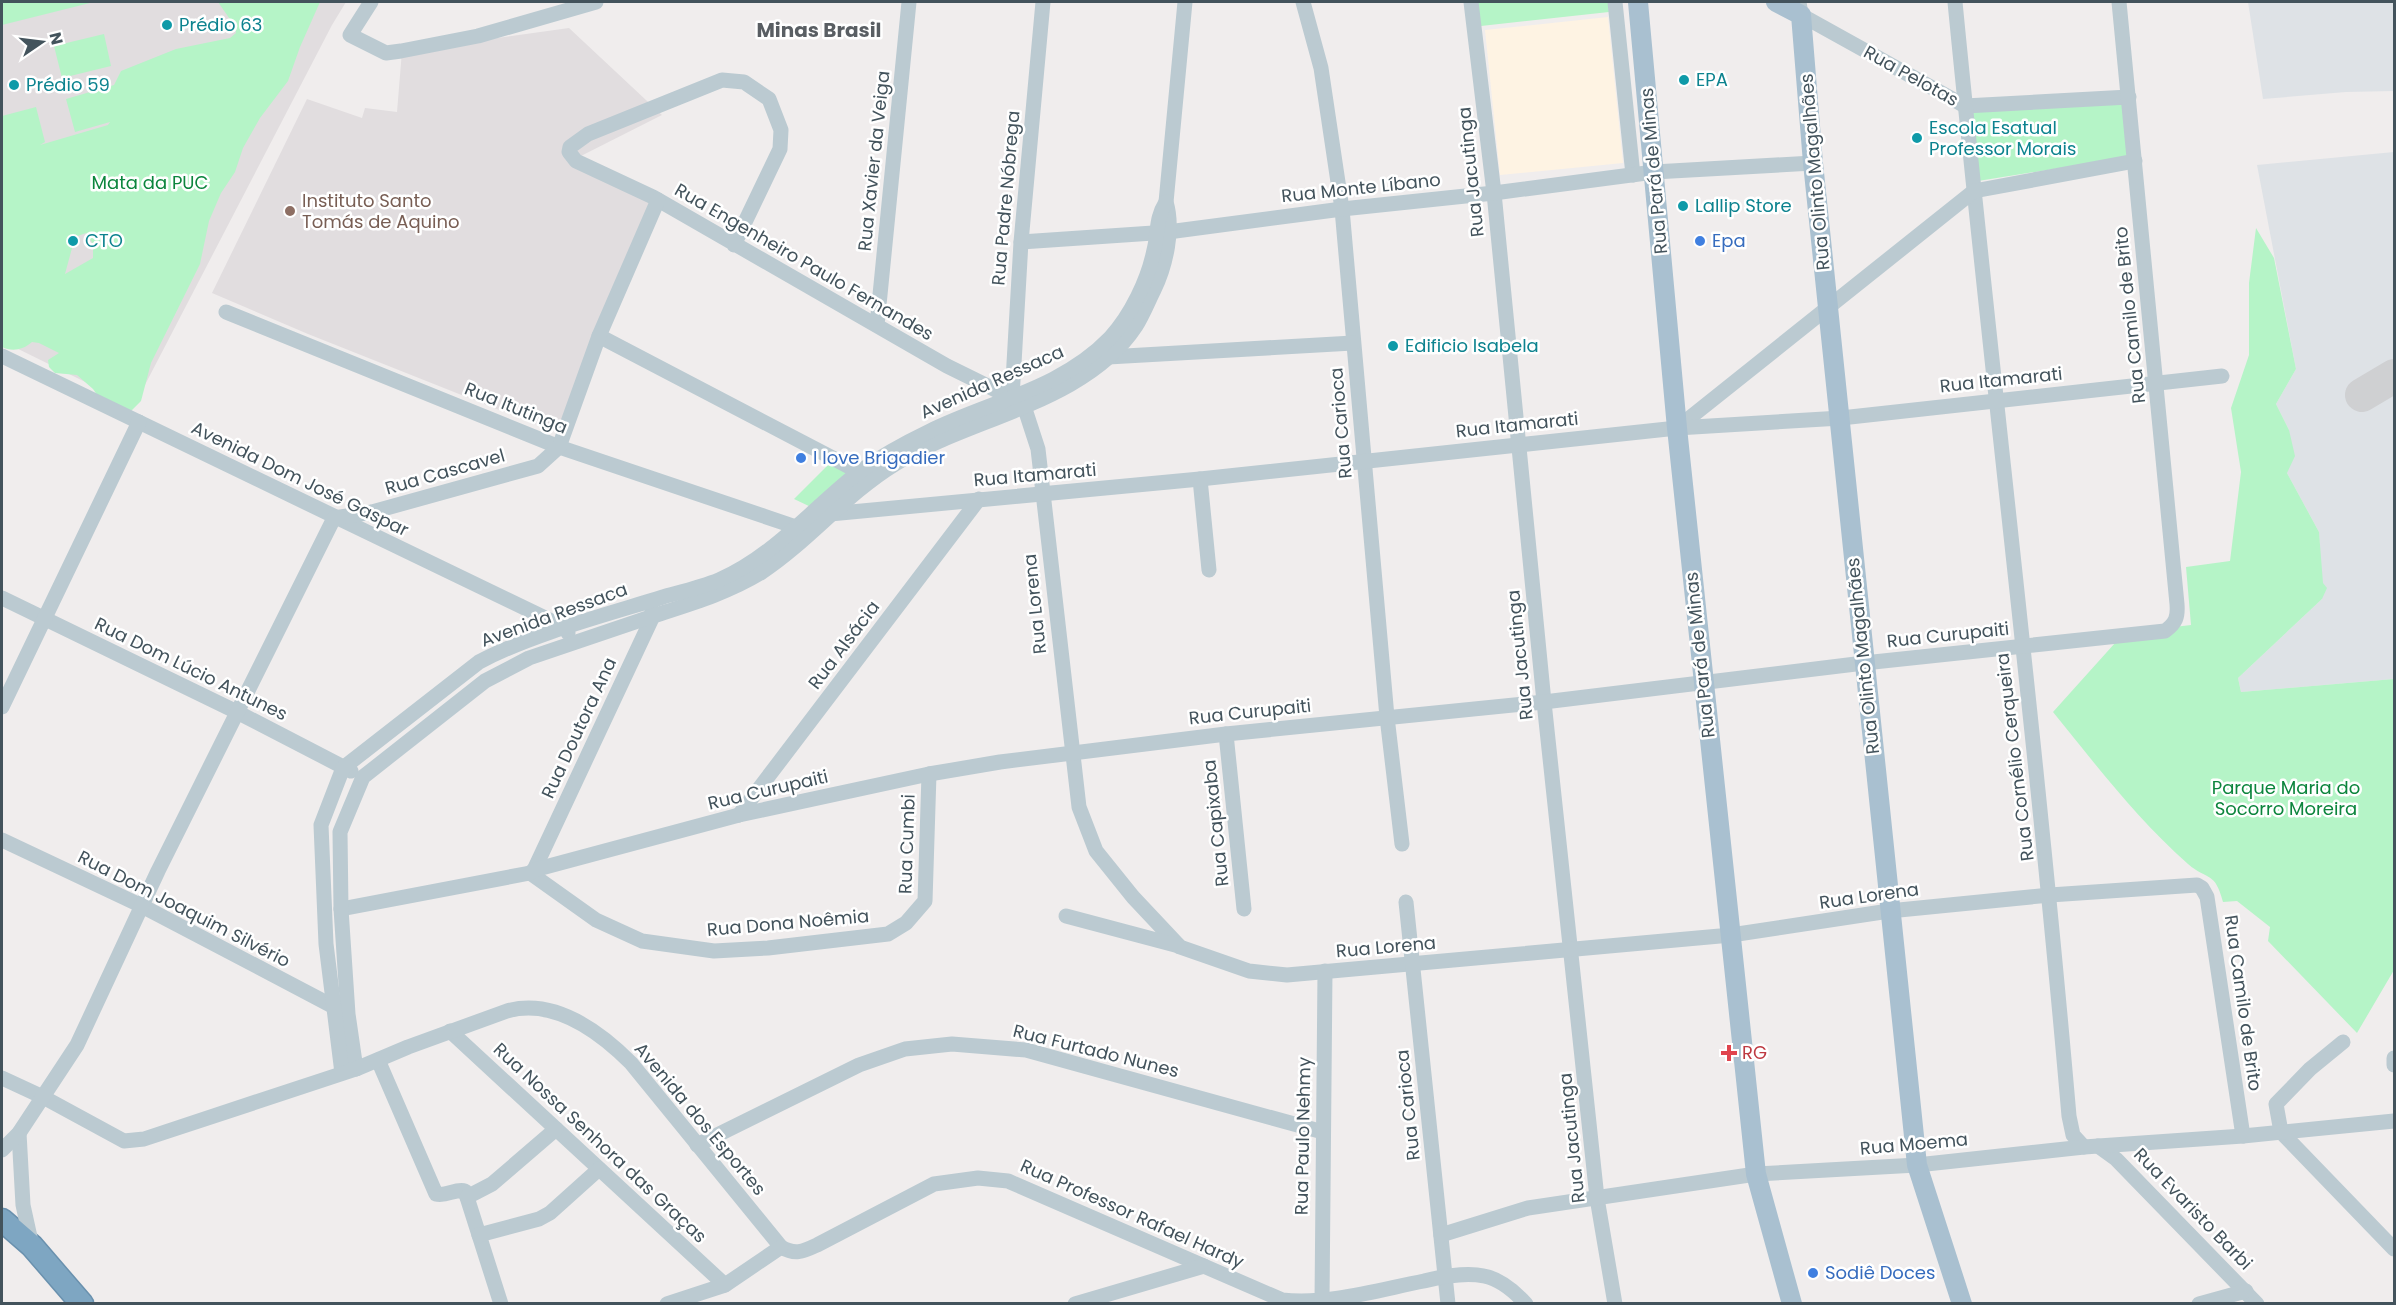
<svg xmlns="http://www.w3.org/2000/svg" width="2396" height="1305" font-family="Poppins,sans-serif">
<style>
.commercial{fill:#fef3e3}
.education{fill:#e1dddf}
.airport{fill:#dee2e6}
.green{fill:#b5f4c7;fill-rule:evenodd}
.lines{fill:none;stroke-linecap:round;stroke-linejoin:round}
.taxiway{stroke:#cfd0d2;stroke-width:34}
.highway-casing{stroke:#6a91ae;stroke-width:25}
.minor{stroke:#bbcad1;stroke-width:15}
.major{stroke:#a9c0d0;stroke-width:20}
.highway{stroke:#7ea6c2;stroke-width:22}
.culture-dot{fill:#0f9aa8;stroke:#fff;stroke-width:2}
.education-dot{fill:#8d6e63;stroke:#fff;stroke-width:2}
.shop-dot{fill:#3f7fe0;stroke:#fff;stroke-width:2}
.health-dot{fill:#e0444e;stroke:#fff;stroke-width:2}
.labels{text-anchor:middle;stroke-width:5;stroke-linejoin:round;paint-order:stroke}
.culture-label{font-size:18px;fill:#0d838f;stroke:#fff;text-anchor:start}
.street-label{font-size:18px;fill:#43535c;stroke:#fff}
.park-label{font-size:18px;fill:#0c853d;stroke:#fff}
.education-label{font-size:18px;fill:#785e54;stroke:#fff;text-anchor:start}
.shop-label{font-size:18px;fill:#366cbe;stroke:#fff;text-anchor:start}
.health-label{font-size:18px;fill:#be3a42;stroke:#fff;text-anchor:start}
.neighbourhood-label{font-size:20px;font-weight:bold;fill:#595e63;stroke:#fff}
</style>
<rect width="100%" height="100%" fill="#f0eded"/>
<path class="commercial" d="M1608,17L1623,163L1500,175L1485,30Z"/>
<g class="education">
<path d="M2,2H346L332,25L134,406L2,341Z"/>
<path d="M569,28L662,115L571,161L653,198L560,434L308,334L212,293L307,99L362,118L365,108L397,112L402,51Z"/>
</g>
<g class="airport">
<path d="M2248,2H2394V91L2346,92L2263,99Z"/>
<path d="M2394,152V679L2241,692L2238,678L2322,599L2319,532L2287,473L2289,430L2276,404L2296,369L2257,165Z"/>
</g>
<g class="green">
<path d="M2,2H94L2,25Z"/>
<path d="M218,2H320L300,47L288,81L260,118L243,148L235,172L221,193L209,221L200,264L151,363L141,401L130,412L102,402L93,389L77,375L55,373L49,367L48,360L59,353L39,343L32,342C23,350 12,352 2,347V116L36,107L45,142L40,145L108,125L110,122L75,132L66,99L114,85L121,71L176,49L230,38L236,33L234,25ZM86,233L93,244V258L65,274L75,237Z"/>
<path d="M1476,2H1608L1609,12L1481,26Z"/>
<path d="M104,34L111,66L62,78L54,46Z"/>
<path d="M2123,103L2129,157L1978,181L1970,110Z"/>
<path d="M2256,228L2274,258L2296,369L2276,404L2289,430L2295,456L2287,473L2319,532L2323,583L2327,588L2322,599L2238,678L2241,692L2394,679V970L2357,1033L2268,941L2270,927L2237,901L2223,902C2215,871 2208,881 2188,864C2137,819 2096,765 2053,712L2124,633L2191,625L2186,567L2230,561L2241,472L2231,408L2249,355V283Z"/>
<path d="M833,460L857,469L813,508L794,499Z"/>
</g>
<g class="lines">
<path class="taxiway" d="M2362,395L2394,376"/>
<g class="highway-casing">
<path id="highway" d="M2,1220L32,1246L82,1304"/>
</g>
<g class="minor">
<path d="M371,2L350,35L386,53L401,51L478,36L596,2"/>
<path d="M1303,2L1321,68L1342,209L1387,717L1402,844"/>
<path d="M1471,2L1494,193L1544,702L1597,1198L1615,1304"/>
<path d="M1615,2L1633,175"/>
<path d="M1799,2L1801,15L1965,106L2129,97"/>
<path d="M1955,2C1991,373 2037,744 2069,1116L2073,1135L2084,1147"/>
<path d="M1021,242L1168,232L1342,209L1494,193L1654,172L1813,163"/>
<path d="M734,245L780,149L781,130L769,99L744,82L722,80L588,134L570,147L569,152L576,161L653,197L947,366L1012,398L1024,406L1038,449L1079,807L1096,851L1133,897L1180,947L1249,971L1287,975L1731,935L1889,911L2050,895L2197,885L2202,888L2207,897L2243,1136"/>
<path d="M226,312L559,447L796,527"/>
<path d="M877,325L909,2"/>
<path d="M599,336L867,476"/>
<path d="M2,356L566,628L568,633"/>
<path d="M1108,357L1353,343"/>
<path d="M1012,398L1021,242L1043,2"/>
<path d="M1677,428L1974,191L2135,161"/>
<path d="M1200,479L1209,570"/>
<path d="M820,506L830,514L1200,479L1677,428L1841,418L2222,376"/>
<path d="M2,598L237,712L351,771"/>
<path d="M2,707L139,422"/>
<path d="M1226,734L1244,909"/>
<path d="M739,815L979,499"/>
<path d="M2,840L142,906L340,1010"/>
<path d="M534,870L653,616L652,610"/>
<path d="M530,873L596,920L642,941L714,951L768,948L888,934L906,923L925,901L929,774"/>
<path d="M1406,902L1448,1304"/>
<path d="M341,909L530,873L534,870L739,815L929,774L1000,762L1226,734L1544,702L1864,663L2165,631C2176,623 2178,617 2177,604L2119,2"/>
<path d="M1066,916L1179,946"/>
<path d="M450,1031L725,1285"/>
<path d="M2343,1042L2310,1069L2276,1104L2281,1132L2394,1249"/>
<path d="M2394,1058V1065"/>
<path d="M378,1060L436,1194C446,1197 456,1188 465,1191L501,1304"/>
<path d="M356,1069L348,1014L341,909L340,832L363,777L485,681L529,658C570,644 612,630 653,616C690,604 728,593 762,572C810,540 846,494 895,464C970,417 1085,404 1136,326C1143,315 1148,302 1154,290C1166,265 1174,229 1166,202L1185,2"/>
<path d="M342,1073L326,944L321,825L343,768L479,662C532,634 605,615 663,597C681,592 702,587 719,580C774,556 813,508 859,472C881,456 905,443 930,431C991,401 1061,389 1110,338C1131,315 1148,280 1154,250C1159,230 1155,220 1166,202"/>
<path d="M2,1078L43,1097L124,1141L144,1139L356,1069L408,1047L507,1011C554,998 599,1031 631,1063L781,1247C795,1255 802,1252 817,1245L934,1184L978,1178L1008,1181L1282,1300C1329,1305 1378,1290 1424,1281C1440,1277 1467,1272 1484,1276C1500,1279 1515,1292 1526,1304"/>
<path d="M19,1133L23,1205L32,1246"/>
<path d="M697,1145L859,1065L905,1049L952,1044L1026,1050L1323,1132"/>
<path d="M2098,1146L2116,1159L2257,1304"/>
<path d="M2,1150L19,1133L77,1045L158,871L334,518L372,512L538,466L559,447L599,336L658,200"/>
<path d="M467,1197L492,1184L556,1129"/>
<path d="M479,1235L539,1219L550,1213L599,1169"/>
<path d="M1441,1235L1528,1208L1756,1174L1917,1165L2084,1147L2243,1136L2394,1121"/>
<path d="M1322,1301L1325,971"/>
<path d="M667,1304L725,1285L781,1247"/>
<path d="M1075,1304L1204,1266"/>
<path d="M2199,1304L2246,1291"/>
</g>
<g class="major">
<path d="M1638,2L1677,428L1756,1174L1792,1304"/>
<path d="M1776,2L1801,15L1813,163L1917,1165L1962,1304"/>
</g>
<use href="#highway" class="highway"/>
</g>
<g class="culture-dot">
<circle cx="167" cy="25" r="6"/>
<circle cx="1684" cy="80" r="6"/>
<circle cx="14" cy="85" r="6"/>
<circle cx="1917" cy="138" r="6"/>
<circle cx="1683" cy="206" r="6"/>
<circle cx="73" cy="241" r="6"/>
<circle cx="1393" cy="346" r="6"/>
</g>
<circle class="education-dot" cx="290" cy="211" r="6"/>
<g class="shop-dot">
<circle cx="1700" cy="241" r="6"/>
<circle cx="801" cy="458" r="6"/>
<circle cx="1813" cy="1273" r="6"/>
</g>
<path class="health-dot" d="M1726 1044h6v6h6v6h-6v6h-6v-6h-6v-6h6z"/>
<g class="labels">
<g class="culture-label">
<text x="179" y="31">Prédio 63</text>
<text x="1696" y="86">EPA</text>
<text x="26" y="91">Prédio 59</text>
<text x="1929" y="134">Escola Esatual<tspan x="1929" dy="21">Professor Morais</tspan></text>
<text x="1695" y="212">Lallip Store</text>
<text x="85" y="247">CTO</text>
<text x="1405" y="352">Edificio Isabela</text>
</g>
<g class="street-label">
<text transform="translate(1911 76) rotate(29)" y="6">Rua Pelotas</text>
<text transform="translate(874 161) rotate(-84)" y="6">Rua Xavier da Veiga</text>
<text transform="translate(1654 171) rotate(-95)" y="6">Rua Pará de Minas</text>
<text transform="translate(1471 172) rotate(-96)" y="6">Rua Jacutinga</text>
<text transform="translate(1815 172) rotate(-95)" y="6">Rua Olinto Magalhães</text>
<text transform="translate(1361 188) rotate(-6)" y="6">Rua Monte Líbano</text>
<text transform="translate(1006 198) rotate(-85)" y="6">Rua Padre Nóbrega</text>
<text transform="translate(804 262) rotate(30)" y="6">Rua Engenheiro Paulo Fernandes</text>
<text transform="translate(2130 315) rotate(-96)" y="6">Rua Camilo de Brito</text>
<text transform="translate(2001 380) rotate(-6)" y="6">Rua Itamarati</text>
<text transform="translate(992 382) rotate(-24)" y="6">Avenida Ressaca</text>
<text transform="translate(516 408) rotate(22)" y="6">Rua Itutinga</text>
<text transform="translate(1341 423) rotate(-95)" y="6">Rua Carioca</text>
<text transform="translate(1517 425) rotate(-6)" y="6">Rua Itamarati</text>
<text transform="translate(445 472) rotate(-16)" y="6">Rua Cascavel</text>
<text transform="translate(1035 475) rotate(-5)" y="6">Rua Itamarati</text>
<text transform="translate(300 479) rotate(26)" y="6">Avenida Dom José Gaspar</text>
<text transform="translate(1035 604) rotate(-96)" y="6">Rua Lorena</text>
<text transform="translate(554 615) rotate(-20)" y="6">Avenida Ressaca</text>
<text transform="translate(1948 635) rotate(-6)" y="6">Rua Curupaiti</text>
<text transform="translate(844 645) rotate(-53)" y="6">Rua Alsácia</text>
<text transform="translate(1520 655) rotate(-96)" y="6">Rua Jacutinga</text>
<text transform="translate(1700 655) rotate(-96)" y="6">Rua Pará de Minas</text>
<text transform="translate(1863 656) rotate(-96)" y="6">Rua Olinto Magalhães</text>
<text transform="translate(191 669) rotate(26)" y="6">Rua Dom Lúcio Antunes</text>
<text transform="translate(1250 712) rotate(-6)" y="6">Rua Curupaiti</text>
<text transform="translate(579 728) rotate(-65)" y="6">Rua Doutora Ana</text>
<text transform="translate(2015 757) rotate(-97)" y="6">Rua Cornélio Cerqueira</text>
<text transform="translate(768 790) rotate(-13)" y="6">Rua Curupaiti</text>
<text transform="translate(1216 823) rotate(-96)" y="6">Rua Capixaba</text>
<text transform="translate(907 844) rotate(-88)" y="6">Rua Cumbi</text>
<text transform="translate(1869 896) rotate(-8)" y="6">Rua Lorena</text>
<text transform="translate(184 909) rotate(27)" y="6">Rua Dom Joaquim Silvério</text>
<text transform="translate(788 923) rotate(-5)" y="6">Rua Dona Noêmia</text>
<text transform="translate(1386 947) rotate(-5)" y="6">Rua Lorena</text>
<text transform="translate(2243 1003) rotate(82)" y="6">Rua Camilo de Brito</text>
<text transform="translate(1096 1051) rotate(14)" y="6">Rua Furtado Nunes</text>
<text transform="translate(1408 1105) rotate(-96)" y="6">Rua Carioca</text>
<text transform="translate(700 1119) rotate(50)" y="6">Avenida dos Esportes</text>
<text transform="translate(1303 1136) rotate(-89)" y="6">Rua Paulo Nehmy</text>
<text transform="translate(1572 1138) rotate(-96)" y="6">Rua Jacutinga</text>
<text transform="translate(600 1143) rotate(43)" y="6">Rua Nossa Senhora das Graças</text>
<text transform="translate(1914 1144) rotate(-5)" y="6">Rua Moema</text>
<text transform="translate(2193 1209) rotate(46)" y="6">Rua Evaristo Barbi</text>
<text transform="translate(1132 1214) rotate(24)" y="6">Rua Professor Rafael Hardy</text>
</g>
<g class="park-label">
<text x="150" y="189">Mata da PUC</text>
<text x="2286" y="794">Parque Maria do<tspan x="2286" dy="21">Socorro Moreira</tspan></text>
</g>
<g class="education-label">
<text x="302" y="207">Instituto Santo<tspan x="302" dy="21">Tomás de Aquino</tspan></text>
</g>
<g class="shop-label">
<text x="1712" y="247">Epa</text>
<text x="813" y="464">I love Brigadier</text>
<text x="1825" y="1279">Sodiê Doces</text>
</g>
<g class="health-label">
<text x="1742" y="1059">RG</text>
</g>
<g class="neighbourhood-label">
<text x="819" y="37">Minas Brasil</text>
</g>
</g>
<rect width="2396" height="1305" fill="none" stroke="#43535c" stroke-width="6"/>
<g transform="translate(42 42) rotate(76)" stroke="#ffffff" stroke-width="4.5" paint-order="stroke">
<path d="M0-4.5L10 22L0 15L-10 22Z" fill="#43535c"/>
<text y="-9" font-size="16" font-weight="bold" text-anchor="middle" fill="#43535c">N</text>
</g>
</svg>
